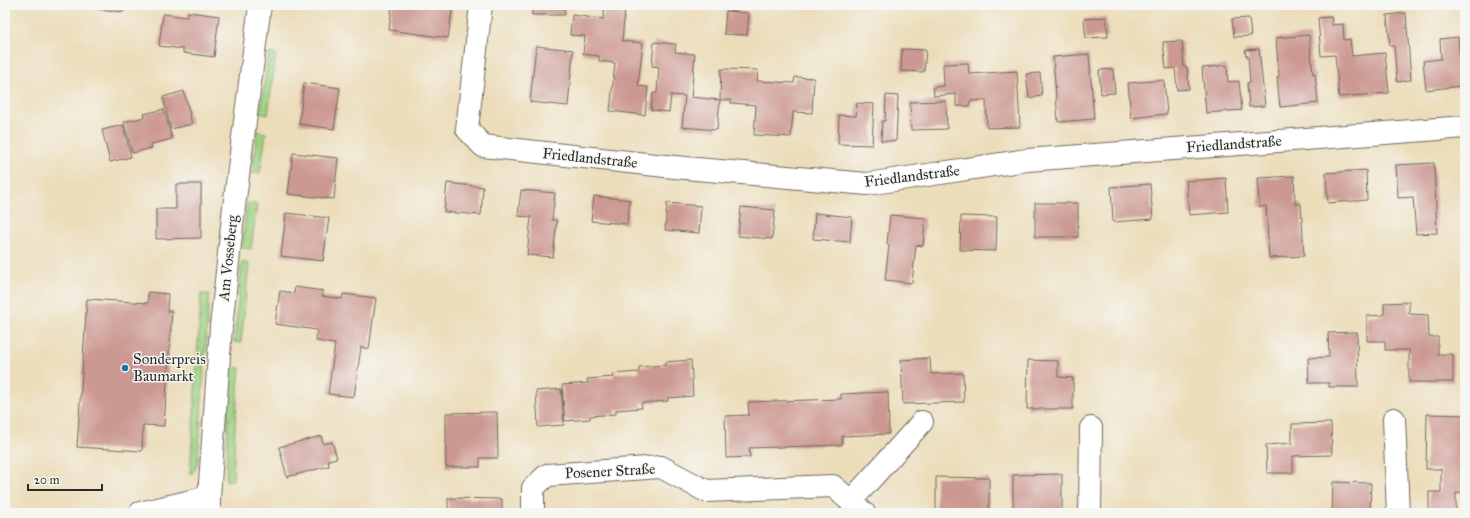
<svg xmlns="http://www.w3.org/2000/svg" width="1470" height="518" font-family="'IM FELL Great Primer',serif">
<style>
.green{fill:#9dd283;stroke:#647e57}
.building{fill:#cc9992}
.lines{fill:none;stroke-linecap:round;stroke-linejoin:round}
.minor-casing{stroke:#6f695d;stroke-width:24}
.tertiary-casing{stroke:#6f695d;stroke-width:24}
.minor{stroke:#fff;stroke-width:22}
.tertiary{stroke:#fff;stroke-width:22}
.poi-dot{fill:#1f6fb2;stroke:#f6f6f2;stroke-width:1.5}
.labels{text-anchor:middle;stroke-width:3;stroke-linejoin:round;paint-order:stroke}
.street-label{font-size:15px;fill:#2b2b2b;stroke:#f6f6f2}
.poi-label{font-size:15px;fill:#2b2b2b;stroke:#f6f6f2;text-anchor:start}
</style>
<rect width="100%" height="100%" fill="#f6f6f2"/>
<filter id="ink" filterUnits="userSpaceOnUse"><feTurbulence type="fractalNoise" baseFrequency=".025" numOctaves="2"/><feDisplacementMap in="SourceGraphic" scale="8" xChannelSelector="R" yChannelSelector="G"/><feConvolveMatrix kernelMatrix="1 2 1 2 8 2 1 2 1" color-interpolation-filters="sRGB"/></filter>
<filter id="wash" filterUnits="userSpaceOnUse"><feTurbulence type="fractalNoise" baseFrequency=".012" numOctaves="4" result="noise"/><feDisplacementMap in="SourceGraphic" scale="16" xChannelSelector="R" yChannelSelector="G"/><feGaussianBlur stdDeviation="0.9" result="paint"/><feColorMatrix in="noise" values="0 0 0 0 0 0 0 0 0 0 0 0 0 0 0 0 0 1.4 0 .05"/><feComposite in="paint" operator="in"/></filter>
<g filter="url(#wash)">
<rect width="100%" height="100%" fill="#ecddba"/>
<g class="green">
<path d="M269,53L276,54L268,115L260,113Z"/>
<path d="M257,131L266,133L260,173H252Z"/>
<path d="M247,203L257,204L251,249L242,248Z"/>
<path d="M242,262L249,264L241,343L234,342Z"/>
<path d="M201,294H209L198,460L196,468L190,475Z"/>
<path d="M231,367L240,368L235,425L233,480L226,481L228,408Z"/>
</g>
<g id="blocks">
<g class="building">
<path d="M69,5H124L123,12Z"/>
<path d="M392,5H453L448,38L389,30Z"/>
<path d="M532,5H564L565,15H532Z"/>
<path d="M605,6L625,8L622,41L643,43L638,86L648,87L645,115L610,111L615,63L599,61V56L583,54L585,36L570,35L572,15L603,19Z"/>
<path d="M726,11L749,13L747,35L724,34Z"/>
<path d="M188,12L219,16L214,57L183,53V49L159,46L163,14L187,17Z"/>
<path d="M1406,13L1411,80L1397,82L1394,46H1390L1387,15Z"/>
<path d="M1106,17L1108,37L1086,38L1084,19Z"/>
<path d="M1331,17L1332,25L1343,24L1344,40L1350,39L1352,56L1385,53L1389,93L1339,97L1335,55L1321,56L1318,18Z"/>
<path d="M1249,18L1251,36L1234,37L1232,19Z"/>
<path d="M1309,35L1313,74L1315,73L1318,103L1280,107L1277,77H1279L1276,38Z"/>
<path d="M1458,37L1462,86L1426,90L1423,61L1441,59L1440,39Z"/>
<path d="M1182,41L1184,67H1187L1189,89L1177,90L1175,68L1166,69L1163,42Z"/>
<path d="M654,42L676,44L675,52L695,54L691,97L720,100L721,69L758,70L757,81L794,83L795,77L814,78L812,113L793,112L791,137L754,135L756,105L731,103V100H720L717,130L682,127L685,96L671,95L669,112L651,110L653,93H657L659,67L652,66Z"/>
<path d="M536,46L573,50L568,106L530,102Z"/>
<path d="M902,49L926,50L924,72L901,71Z"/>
<path d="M1259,49L1265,106L1249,107L1247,83L1250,82L1248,56H1246L1245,50Z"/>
<path d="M1089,54L1094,119L1058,122L1053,57Z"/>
<path d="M968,63L969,74L1017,71L1020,127L987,128L986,100L970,101V106H956V94L934,96L933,87L944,86L943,64Z"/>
<path d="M1227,65L1228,82L1239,81L1242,110L1206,113L1202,68Z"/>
<path d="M1113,69L1115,93L1101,94L1099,70Z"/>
<path d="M1040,73L1042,96L1029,98L1026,74Z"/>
<path d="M1164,80L1167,114L1131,118L1128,83Z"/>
<path d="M304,83L340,88L334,129L299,124Z"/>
<path d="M184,91L192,124L171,129L163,97Z"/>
<path d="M886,95L898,96L896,141H881L882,121H885Z"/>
<path d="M946,101L947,129L911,130L910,102Z"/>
<path d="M857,103L874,104L872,145L838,144L839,115L856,116Z"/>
<path d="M164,109L172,139L151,144L152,148L132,153L124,122L145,117L144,114Z"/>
<path d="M123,125L131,157L110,162L102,130Z"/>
<path d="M293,153L338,158L334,199L288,194Z"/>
<path d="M1434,163L1437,233L1416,234L1413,197L1398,198L1396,165Z"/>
<path d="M1366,170L1367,200L1328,203L1326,173Z"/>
<path d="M1294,176L1295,204H1301L1304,256L1269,258L1266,206L1259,207L1258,178Z"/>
<path d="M1226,178L1228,212L1189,215L1186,181Z"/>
<path d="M447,183L483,187L481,215L444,212Z"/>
<path d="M176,184H201V238L156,239V209H176Z"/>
<path d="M1150,184L1153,219L1113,222L1111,187Z"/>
<path d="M521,190L555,193L552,220H557L553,257L527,255L531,217L518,216Z"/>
<path d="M594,196L630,200L627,224L591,221Z"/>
<path d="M667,203L701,206L699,233L665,230Z"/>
<rect x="1035" y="203" width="43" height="34"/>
<path d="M741,207L775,210L772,239L738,236Z"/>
<path d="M286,213L329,218L323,261L281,256Z"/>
<path d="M815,213L852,217L850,242L813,239Z"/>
<path d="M890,215L925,218L923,246L916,245L912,283L885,280L889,245L887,244Z"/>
<path d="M961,216L997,217L996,251L960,250Z"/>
<path d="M295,287L323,291L322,296L342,299L343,294L376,298L369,349L361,347L354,397L328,394L335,344L316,341L317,330L275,324L280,291L294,293Z"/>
<path d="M148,292L168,294L167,311H172L164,426L143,425L142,451L77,447L87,299L148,303Z"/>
<path d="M1409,302V314L1428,315L1429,337H1438V354H1453V382H1409V350H1385V341H1367V316L1384,315V303Z"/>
<path d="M1357,332L1358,387H1329V383H1309L1308,358L1329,357L1328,333Z"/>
<path d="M930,358L931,374L963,373L964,402L903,404L901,360Z"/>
<path d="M691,360L693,396L667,398L668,401L641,403L642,408L616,410V414L590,416V419L565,421L562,385L588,383L587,379L614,377L613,374L639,372V367L665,365V362Z"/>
<path d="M1028,360L1058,361V377L1073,378V409H1027Z"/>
<path d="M561,389L564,425L538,427L536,391Z"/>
<path d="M888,392L889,434L842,436V445L749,448L750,457L726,458L725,416L749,415L748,402L841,399V394Z"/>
<path d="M497,412L498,458H480V467H446V413Z"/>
<path d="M1427,414L1465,415V493H1456V513H1429V492H1441V469H1426Z"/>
<path d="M1331,423L1332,455L1293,456V473H1267L1266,445L1292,443V424Z"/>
<path d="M321,436L323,444L332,442L337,458L328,460L329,466L287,477L279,447Z"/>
<path d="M1062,474V513H1013V475Z"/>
<path d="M936,477L989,478V513H936Z"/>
<path d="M1333,482L1371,483L1370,513H1332Z"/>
<path d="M448,498L502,499V513H448Z"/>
</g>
</g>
</g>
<g filter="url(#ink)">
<use href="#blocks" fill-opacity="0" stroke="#6f695d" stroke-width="1"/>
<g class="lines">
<g class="minor-casing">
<g id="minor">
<path d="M481,5L467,129L483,146L674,167L867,184L1027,160L1465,127"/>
<path d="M1394,419L1398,513"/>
<path d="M851,501L922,422"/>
<path d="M140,513L209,497"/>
<path d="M533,513V488L547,475L661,467L706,491L833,486L864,513"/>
<path d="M1090,513L1091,428"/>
</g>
</g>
<g class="tertiary-casing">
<path id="tertiary" d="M209,513V497L221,327L234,207L260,5"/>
</g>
<use href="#minor" class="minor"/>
<use href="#tertiary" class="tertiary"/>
</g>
</g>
<circle class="poi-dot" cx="125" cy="368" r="4"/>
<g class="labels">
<g class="street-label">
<text transform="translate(1234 144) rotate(-4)" y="5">Friedlandstraße</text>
<text transform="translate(590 158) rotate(6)" y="5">Friedlandstraße</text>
<text transform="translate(912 176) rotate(-7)" y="5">Friedlandstraße</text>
<text transform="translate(228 258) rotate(-84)" y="5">Am Vosseberg</text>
<text transform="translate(610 471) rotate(-3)" y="5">Posener Straße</text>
</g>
<g class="poi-label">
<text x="133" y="364">Sonderpreis<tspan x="133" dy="17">Baumarkt</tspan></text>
</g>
</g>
<rect width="1470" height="518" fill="none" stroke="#f6f6f2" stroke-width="20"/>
<path d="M28 484v6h74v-6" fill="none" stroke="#2b2b2b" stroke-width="2"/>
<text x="34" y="484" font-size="12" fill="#2b2b2b" stroke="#f6f6f2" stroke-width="3" paint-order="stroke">20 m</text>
</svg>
